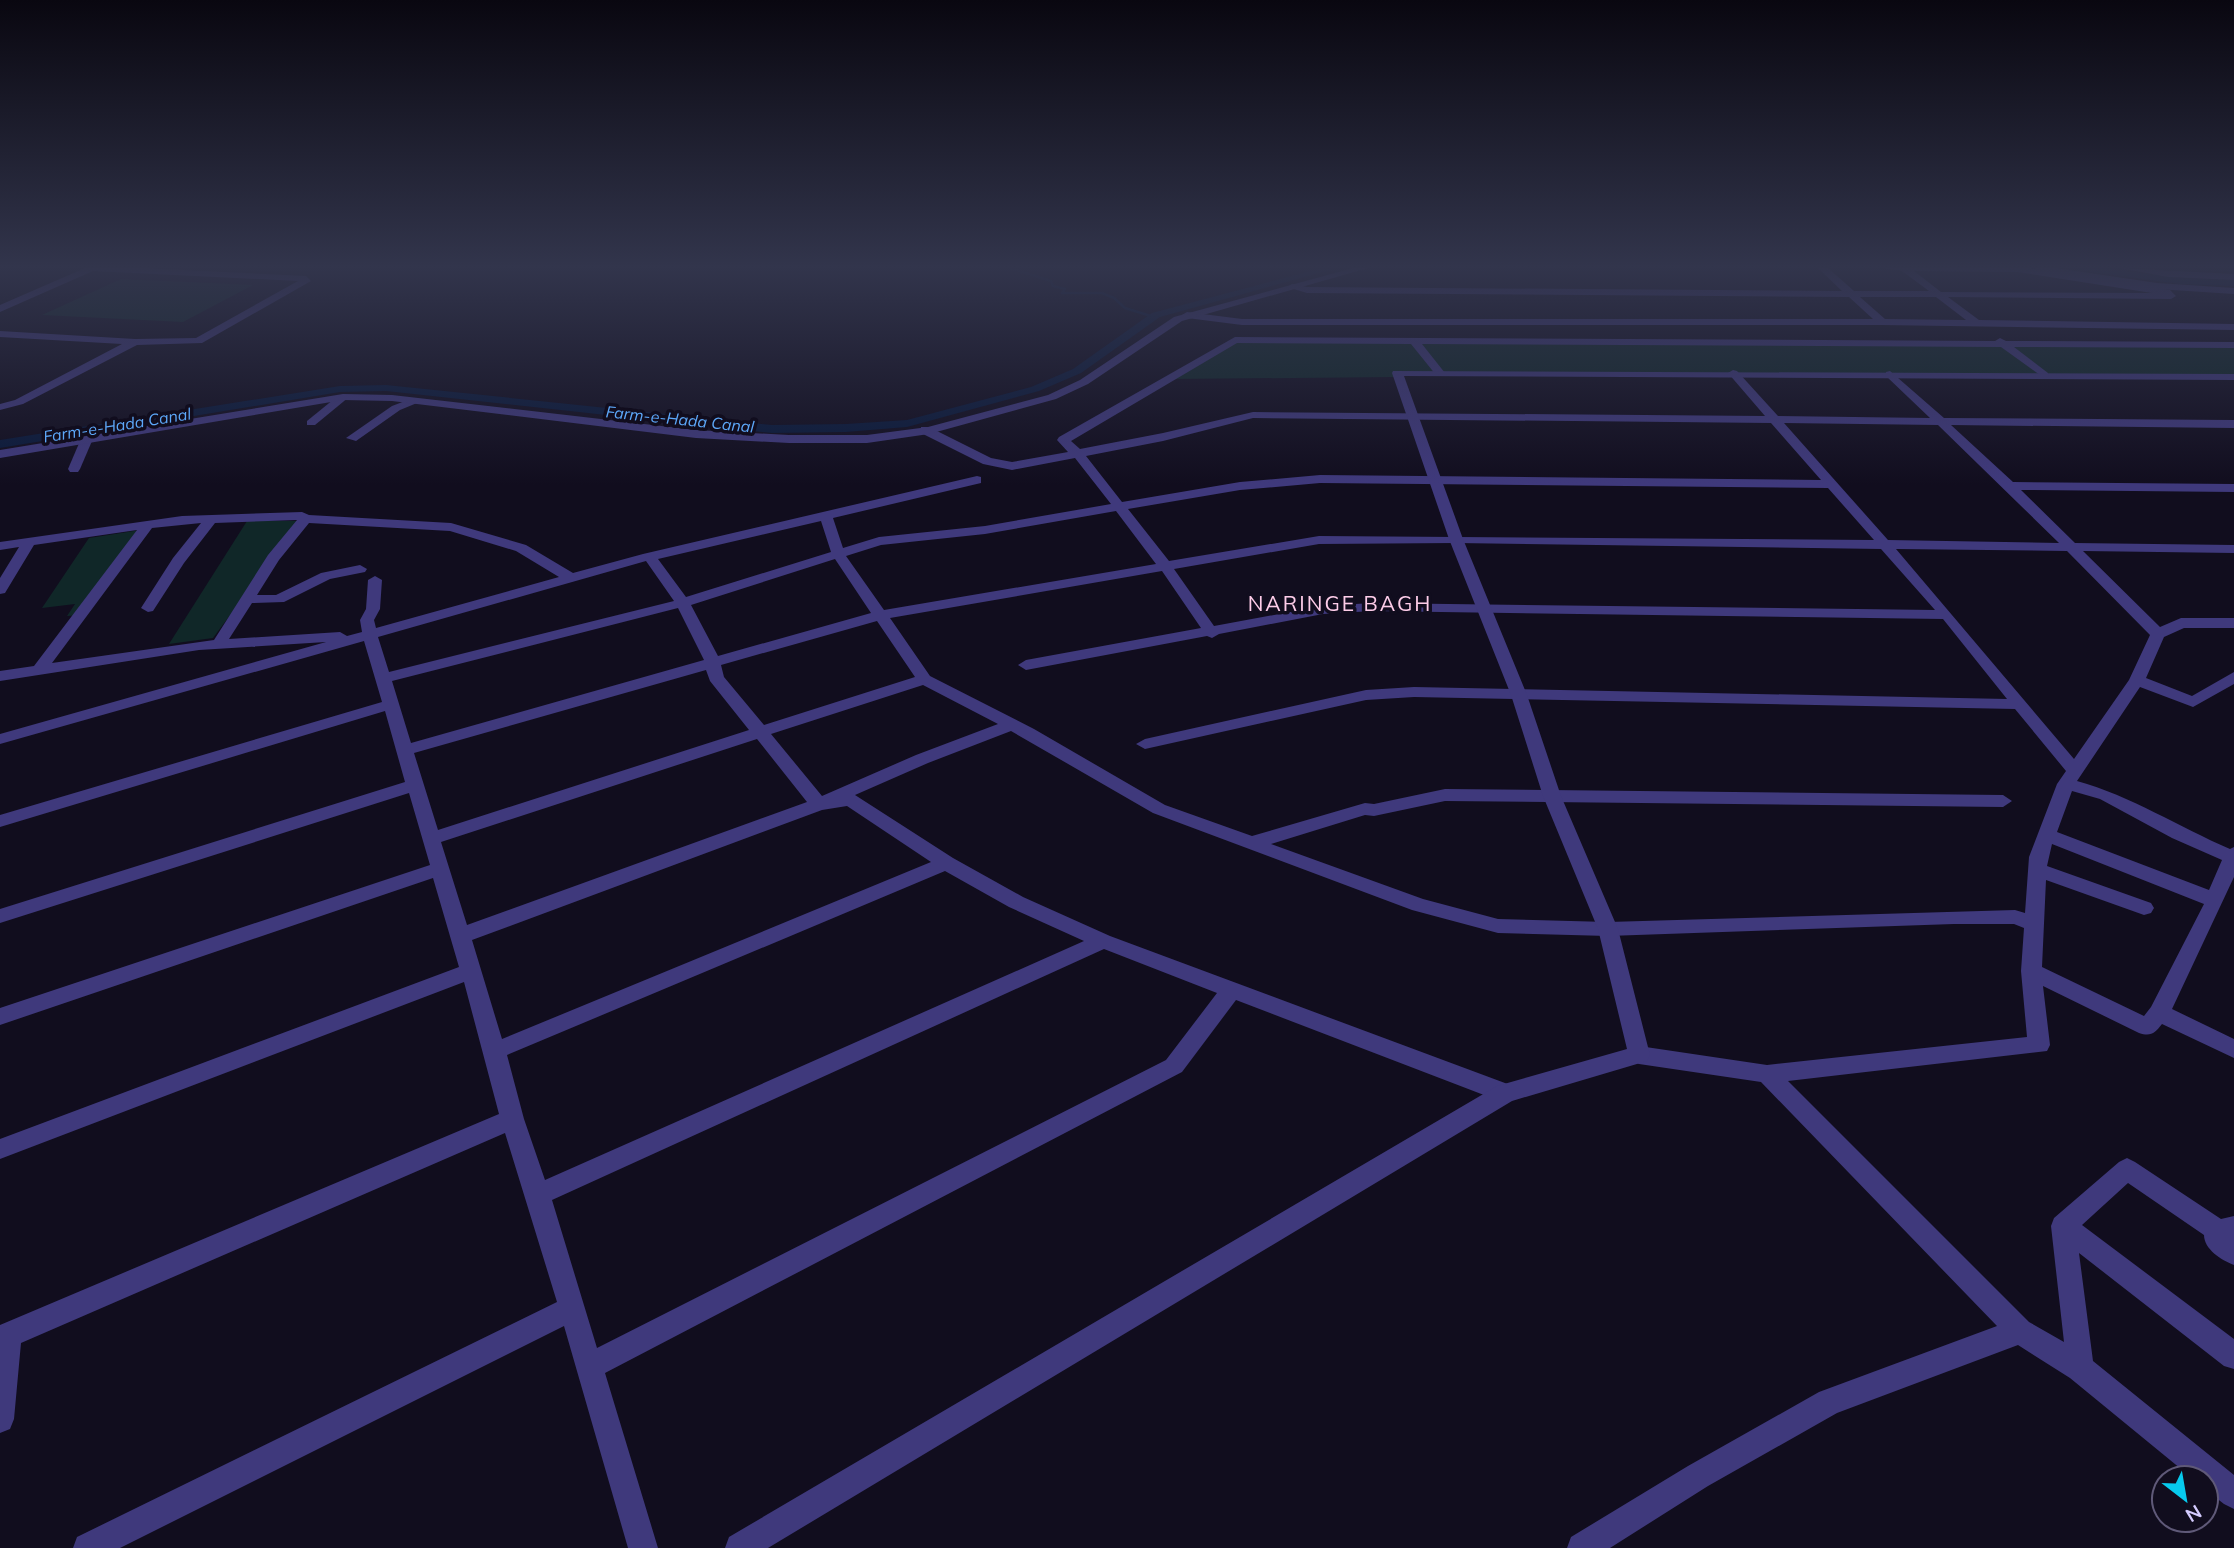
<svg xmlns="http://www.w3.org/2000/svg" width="2234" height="1548" font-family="Mulish,sans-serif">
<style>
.green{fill:#102728}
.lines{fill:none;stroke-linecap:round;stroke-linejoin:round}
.stream{stroke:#0a193a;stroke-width:2.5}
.canal{fill:#0a193a;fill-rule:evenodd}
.minor{fill:#3f397c;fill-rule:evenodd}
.tertiary{fill:#3f397c;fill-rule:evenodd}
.labels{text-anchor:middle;stroke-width:7;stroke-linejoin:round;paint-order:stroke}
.far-water-label{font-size:16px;font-style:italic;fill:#5da8fa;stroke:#110d1e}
.quarter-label{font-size:21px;letter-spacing:2px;fill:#fecde9;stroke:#110d1e}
</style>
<rect width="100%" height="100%" fill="#110d1e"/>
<g class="green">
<path d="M121,279L253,285L183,322L42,315Z"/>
<path d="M1235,340L2234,345V377L1398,373L1397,377L1172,379Z"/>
<path d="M247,521H300L213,638L169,644Z"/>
<path d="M147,529L85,615L67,616L75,604L42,608L89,538Z"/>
</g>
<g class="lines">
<path class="stream" d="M1010,268L1051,281L1053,286L1065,289L1062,293H1102L1114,298L1125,308L1154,317"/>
<g class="canal">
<path d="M1322,268H1337L1160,317L1081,373L1039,391L907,427L846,432L772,433L386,391L340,392L0,448V440L340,386L386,385L772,425L846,424L907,420L1031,387L1073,369L1152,313Z"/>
<path d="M2080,268H2103L2180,278L2234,280V286L2180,284L2084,271Z"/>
</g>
<g class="minor">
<path d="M85,268H142L306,276L311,281L202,343L137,345L23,404L0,410V404L15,400L122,344L0,337V331L135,339L196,338L298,281L93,271L0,312V305Z"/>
<path d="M1818,268H1828L1854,291H1929L1902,271L1883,268H2028L2170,290L2176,296L2171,299L1948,297L1979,320L2234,324V330L1882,325H1242L1187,318L1182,315L1187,312L1242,319H1873L1849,297L1307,293L1287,287L1292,284L1307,287L1842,291ZM1914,271L2018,272L2152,293L1941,292ZM1860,297H1936L1966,320L1885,319Z"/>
<path d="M2119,268L2234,274V280L2168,277Z"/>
<path d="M1235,337L1995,341L2000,338L2006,341L2234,342V348L2014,347L2048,373V377L2044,378L2001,347L1422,344L1445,373L1440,376L1436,375L1411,344L1237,343L1071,441L1080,449L1163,433L1253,412L1765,416L1728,373L1733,370L1737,371L1778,416L1930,418L1886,376V372L1890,371L1944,418L2234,420V428L1951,425L2013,482L2234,484V492L2021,490L2075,543L2234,545V553L2083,551L2160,627L2181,618H2234V628H2184L2164,637L2146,678L2192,696L2234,672V684L2193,707L2140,687L2077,781C2131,796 2179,827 2230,849L2234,847V877L2172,1009L2234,1039V1058L2162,1024C2155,1033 2151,1037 2139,1033L2043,986L2050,1045L2047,1051L1788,1081L2029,1322L2064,1342L2051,1226L2054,1218L2119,1162L2127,1158L2135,1162L2221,1219L2234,1216V1265C2221,1260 2204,1249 2204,1235L2128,1183L2082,1225L2234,1339V1369L2224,1366L2079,1253L2093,1361L2234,1475V1509L2224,1504L2206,1490V1478H2192L2070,1378L2018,1345L1837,1413L1708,1486L1610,1548H1567L1571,1537L1688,1466L1819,1392L1997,1326L1761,1082L1639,1064L1631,1061L1628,1055L1631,1049L1639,1046L1767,1065L2027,1037L2021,971L2024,928L2014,924H1954L1608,936L1498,933L1412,910L1153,813L1011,731L928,763L855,795L953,858L1023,897L1110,936L1513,1086L1516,1093L1513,1100L1505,1103L1497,1100L1236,1000L1182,1072L605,1373L658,1548H628L564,1326L120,1548H73L77,1537L557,1302L505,1133L21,1343L14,1419L10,1429L0,1433V1325L499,1114L464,982L0,1159V1139L459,967L433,878L0,1025V1008L430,865L409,793L0,923V909L405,782L385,711L0,827V815L382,702L364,641L0,744V734L326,642L199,650L0,681V671L34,666L137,530L34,545L5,593L0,594V578L19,547L0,550V542L182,516L302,512L309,515L451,523L526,545L573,573L643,554L977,476L981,477V483L833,518L843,548L879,537L985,526L1111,504L1075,458L1012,470L983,464L921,433V427H929L991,458L1012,462L1068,452L1057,440L1059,437ZM1253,418L1771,423L1821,480L1320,475L1240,482L1122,502L1086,456L1163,441ZM1784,423L1938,425L2059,543L1888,540ZM1320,483L1828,488L1874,540L1319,536L1169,561L1128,509L1240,490ZM1116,511L1156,564L884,610L846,556L881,545L985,534ZM297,520L268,555L214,640L52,663L152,528L201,523L173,558L141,608L148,612L153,611L184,563L215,523ZM821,521L831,552L686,597L658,559ZM309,523L450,531L516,551L559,577L376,628L374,620L380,609L382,580L375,576L368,580L366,609L360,620L362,632L347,636L340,632L229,639L252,603L284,602L330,579L365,572L367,569L360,565L321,573L276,595H257L279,560ZM1456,543L1881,549L1935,610L1372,603L1323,606L1214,626L1174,569L1319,544ZM1896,549L2067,551L2150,635L2129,680L2074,759ZM835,559L871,613L718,656L691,605ZM646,561L674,601L389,672L378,637ZM1162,571L1201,628L1026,660L1018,665L1026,670L1207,636L1212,638L1219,634L1323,614L1372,611L1943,619L2007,699L1414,687L1366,690L1145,739L1136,744L1145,749L1366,700L1414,697L2015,709L2066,771L2057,784L2029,857L2025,913L2015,910L1608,922L1498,919L1423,899L1271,844L1365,815L1374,816L1445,801L2003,807L2012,801L2003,795L1445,789L1374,804L1365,803L1252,836L1165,805L1034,729L930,676L890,618ZM678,608L704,660L411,743L392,681ZM877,621L915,677L764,725L724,677L721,665ZM706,670L710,681L749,730L438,830L414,753ZM923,685L998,724L916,755L822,796L771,734ZM757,739L807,802L467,925L441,842ZM2072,791L2100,799L2172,838L2222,860L2209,890L2057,832ZM847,806L931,862L502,1039L472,940L822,810ZM2052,844L2204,904L2151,1007L2144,1016L2042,967L2046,880L2144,915L2151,913L2154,908L2151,903L2047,866ZM945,871L1009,907L1084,941L545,1180L524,1119L507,1055ZM1104,949L1217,993L1166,1060L597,1348L552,1200Z"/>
<path d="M339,395L349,397L315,425H307V421Z"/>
<path d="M413,398L417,399V403L400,410L356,441L346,438L392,406Z"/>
<path d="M86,437L92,441L80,469L78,472H70L68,469L80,441Z"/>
</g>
<g class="tertiary">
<path d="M1353,268H1368L1182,321L1088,384L1056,399L929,434L867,443H789L696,438L392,401L343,400L0,458V450L343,394L392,395L696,430L789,435H867L928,427L1048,395L1080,380L1174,317Z"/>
<path d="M2035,268H2056L2157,283L2234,288V294L2157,289L2039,271Z"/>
<path d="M1393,371L2234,374V380L1404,376L1463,539L1527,695L1561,796L1618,929L1650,1055L1647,1061L1512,1101L768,1548H725L729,1537L1497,1086L1627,1049L1598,929L1543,796L1511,695L1449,539L1392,373Z"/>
</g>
</g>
<linearGradient id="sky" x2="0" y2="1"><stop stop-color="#090710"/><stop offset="0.55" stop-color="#32354c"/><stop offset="1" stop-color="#32354c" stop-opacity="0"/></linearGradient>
<rect width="2234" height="485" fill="url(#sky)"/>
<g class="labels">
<g class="far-water-label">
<text transform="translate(680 419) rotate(6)" y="6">Farm-e-Hada Canal</text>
<text transform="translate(117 425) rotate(-9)" y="6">Farm-e-Hada Canal</text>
</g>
<g class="quarter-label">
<text x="1340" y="611">NARINGE BAGH</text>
</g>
</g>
<g transform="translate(2185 1499) rotate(149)"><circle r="33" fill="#110d1e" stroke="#5f5978" stroke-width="2"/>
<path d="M0-5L12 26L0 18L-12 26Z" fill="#07caee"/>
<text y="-10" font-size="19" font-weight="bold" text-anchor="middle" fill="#d4cbfe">N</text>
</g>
</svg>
